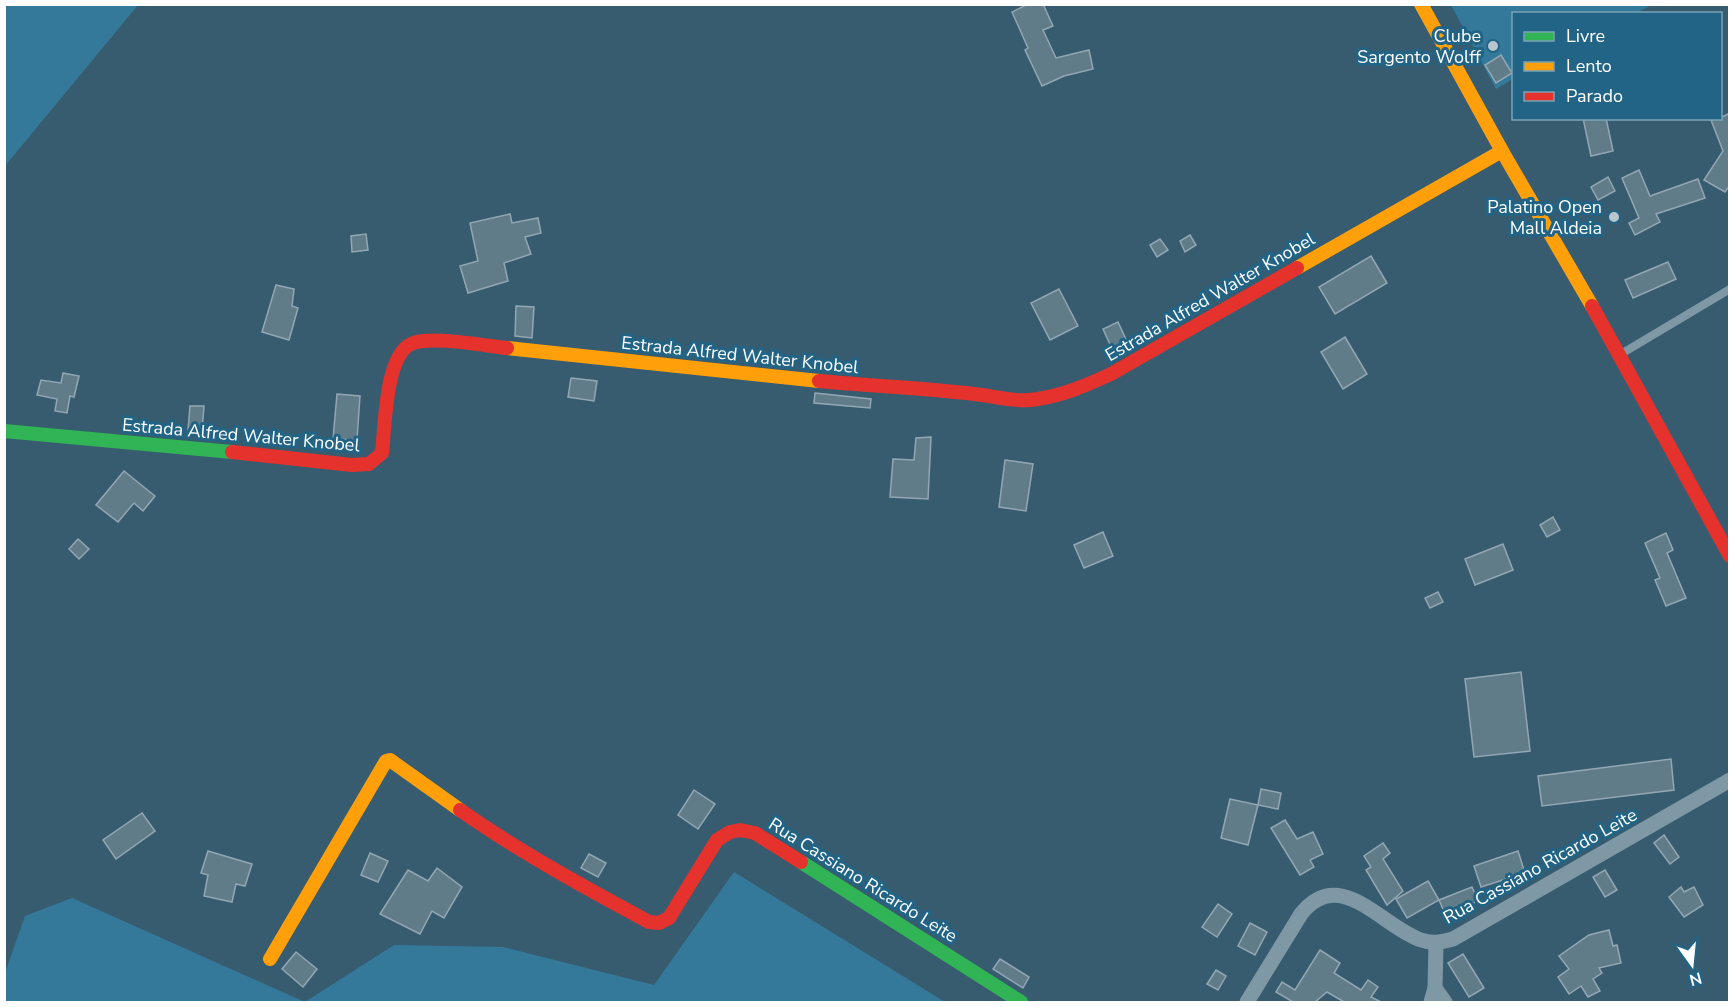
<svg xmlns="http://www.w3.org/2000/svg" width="1734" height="1007" font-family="'Nunito Sans',sans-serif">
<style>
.green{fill:#34799a}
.building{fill:#617c89;stroke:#92a7b3;stroke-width:1.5}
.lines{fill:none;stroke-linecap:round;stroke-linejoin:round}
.lane{stroke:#7f98a5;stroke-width:8}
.street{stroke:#7f98a5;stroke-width:15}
.fast{stroke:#30b455;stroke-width:14}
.slow{stroke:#ff9f0a;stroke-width:14}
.jam{stroke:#e5322d;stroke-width:14}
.poi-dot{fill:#b9c6cd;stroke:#226485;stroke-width:2}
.labels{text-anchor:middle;stroke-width:6;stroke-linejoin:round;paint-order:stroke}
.poi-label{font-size:18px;fill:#fff;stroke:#226485;text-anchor:end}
.street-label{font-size:18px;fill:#fff;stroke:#226485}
</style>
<rect width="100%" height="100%" fill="#385c6f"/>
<g class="green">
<path d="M5,4L138,5L5,166L4,5Z"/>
<path d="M1451,5H1652L1636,13L1514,14L1513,79L1496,89Z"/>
<path d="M734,872L945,1002H305L394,945L503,947L654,985Z"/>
<path d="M72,898L305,1002H5V973L25,916Z"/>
</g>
<g class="building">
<path d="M1028,4H1043L1053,26L1043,30L1056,58L1089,50L1093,69L1064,76L1042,86L1025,50L1028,48L1012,12Z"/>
<path d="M1501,55L1512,73L1496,83L1485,65Z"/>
<path d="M1730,113V185L1725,192L1704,180L1723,151L1711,120L1720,118Z"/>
<path d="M1583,118H1606L1613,151L1591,156Z"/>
<path d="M1639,170L1650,196L1698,179L1705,198L1656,214L1660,222L1635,235L1629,223L1639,218L1622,178Z"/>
<path d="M1608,177L1615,191L1598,200L1591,187Z"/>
<path d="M510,214L512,223L538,218L541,233L525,237L531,254L504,263L508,281L468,293L460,266L478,261L470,223Z"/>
<path d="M366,234L368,250L352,252L351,236Z"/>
<path d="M1190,235L1196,245L1185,252L1180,241Z"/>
<path d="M1160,239L1168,250L1157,257L1150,245Z"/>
<path d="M1371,256L1387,283L1335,314L1319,287Z"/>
<path d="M1668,262L1676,279L1633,298L1625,280Z"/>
<path d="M276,285L294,289L292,306L298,308L289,340L262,332Z"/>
<path d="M1059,289L1078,326L1050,340L1031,303Z"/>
<path d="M516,306L534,307L532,338L515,336Z"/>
<path d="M1118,322L1129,346L1114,353L1103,329Z"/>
<path d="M1345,337L1367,374L1343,389L1321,352Z"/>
<path d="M63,373L79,376L74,397L70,396L67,413L55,411L57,399L37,395L41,380L61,383Z"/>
<path d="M571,378L597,381L594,401L568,397Z"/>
<path d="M815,393L871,399L870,408L814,403Z"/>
<path d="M337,394L360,396L357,440L333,439Z"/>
<path d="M190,406H204L202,431L188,430Z"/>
<path d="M931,437L928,499L890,497L893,459L914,460L916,438Z"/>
<path d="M1005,460L1033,464L1026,511L999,507Z"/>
<path d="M124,471L155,496L143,511L134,503L118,522L96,505Z"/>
<path d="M1553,517L1560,530L1547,537L1540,525Z"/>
<path d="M1103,532L1113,556L1084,568L1074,545Z"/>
<path d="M1666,533L1673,550L1667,553L1686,598L1666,606L1655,580L1660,578L1645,543Z"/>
<path d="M78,539L89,549L79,559L69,549Z"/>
<path d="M1503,544L1513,570L1475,585L1465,559Z"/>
<path d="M1438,592L1443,602L1430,608L1425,598Z"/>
<path d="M1521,672L1530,751L1474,757L1465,679Z"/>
<path d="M1671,759L1674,790L1542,806L1538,776Z"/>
<path d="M1261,789L1281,793L1278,809L1258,805Z"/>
<path d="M694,790L715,804L698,829L678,815Z"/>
<path d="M1230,799L1258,805L1248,845L1221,838Z"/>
<path d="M142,813L155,831L116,859L103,840Z"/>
<path d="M1285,820L1297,839L1313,832L1323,854L1310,860L1314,867L1300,875L1271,828Z"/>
<path d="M1664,835L1679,857L1670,864L1654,843Z"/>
<path d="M1383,843L1390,853L1383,859L1403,891L1387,905L1366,870L1371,867L1364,856Z"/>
<path d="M208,851L252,864L245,886L236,884L232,902L204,896L208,875L201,873Z"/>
<path d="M1518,851L1525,873L1481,887L1474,866Z"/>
<path d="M370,853L388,861L378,882L361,875Z"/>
<path d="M589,854L606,863L598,877L581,868Z"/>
<path d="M437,868L462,887L444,918L432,911L420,934L380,914L408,870L428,881Z"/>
<path d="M1605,870L1617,890L1605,897L1593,877Z"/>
<path d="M1428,881L1439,900L1407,918L1396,899Z"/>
<path d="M1472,887L1478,901L1445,914L1439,900Z"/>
<path d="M1681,887L1684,892L1694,887L1703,905L1684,917L1669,897Z"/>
<path d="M1218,904L1232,914L1217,937L1202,927Z"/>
<path d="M1250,923L1267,932L1255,955L1238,946Z"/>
<path d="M1609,930L1613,946L1617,945L1621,963L1599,968L1602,973L1593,979L1600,991L1588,997L1581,986L1569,994L1558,977L1569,969L1559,956L1589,935Z"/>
<path d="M1320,950L1340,963L1334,973L1361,990L1368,980L1378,987L1371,997L1381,1002H1344L1327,992L1315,1002H1293L1276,992L1282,982L1295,990Z"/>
<path d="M296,952L317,969L303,987L282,969Z"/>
<path d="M1463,954L1484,988L1469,997L1448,963Z"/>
<path d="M1000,959L1029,977L1023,988L993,969Z"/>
<path d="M1216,970L1226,976L1218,990L1207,984Z"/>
</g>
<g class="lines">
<path class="lane" d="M1621,354L1730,289"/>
<g class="street">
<path d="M1435,988L1445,1002"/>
<path d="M1247,1002L1301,914C1340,865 1381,926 1421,940C1432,944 1442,942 1453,939L1730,780"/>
<path d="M1431,1002L1435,988L1436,943"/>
</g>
<g class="fast">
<path d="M4,431L232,452"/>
<path d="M801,862L1021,1002"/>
</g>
<g class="slow">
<path d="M1421,4L1502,151L1592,306"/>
<path d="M1297,268L1502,151"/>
<path d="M507,348L819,381"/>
<path d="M270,959L386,761L390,760L460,810"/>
</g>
<g class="jam">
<path d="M1592,306L1730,556"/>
<path d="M819,381C871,386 923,388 974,394C995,396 1017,403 1038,399C1064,395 1087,385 1111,374L1297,268"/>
<path d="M232,452L352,465L369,464L382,453C385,428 385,356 411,344C429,335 486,346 507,348"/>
<path d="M460,810C520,852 584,887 649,922L659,923L669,918L717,840L730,832L740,830L755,833L801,862"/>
</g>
</g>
<g class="poi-dot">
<circle cx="1493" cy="46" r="6"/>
<circle cx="1614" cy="217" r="6"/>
</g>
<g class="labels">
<g class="poi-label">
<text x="1481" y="42">Clube<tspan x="1481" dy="21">Sargento Wolff</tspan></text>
<text x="1602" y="213">Palatino Open<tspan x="1602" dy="21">Mall Aldeia</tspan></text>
</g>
<g class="street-label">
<text transform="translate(1210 297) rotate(-30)" y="6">Estrada Alfred Walter Knobel</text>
<text transform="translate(740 355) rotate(6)" y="6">Estrada Alfred Walter Knobel</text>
<text transform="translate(241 435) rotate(5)" y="6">Estrada Alfred Walter Knobel</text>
<text transform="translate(1540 866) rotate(-29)" y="6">Rua Cassiano Ricardo Leite</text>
<text transform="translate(863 880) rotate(32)" y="6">Rua Cassiano Ricardo Leite</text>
</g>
</g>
<rect width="1734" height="1007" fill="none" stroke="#ffffff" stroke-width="12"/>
<rect x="1512" y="12" width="210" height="108" fill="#226485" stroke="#7aa2b6" stroke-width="1.5"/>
<rect x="1524" y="32" width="30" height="9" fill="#30b455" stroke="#7aa2b6" stroke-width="1.5"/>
<text x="1566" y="42" font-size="18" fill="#ffffff">Livre</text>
<rect x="1524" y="62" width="30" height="9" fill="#ff9f0a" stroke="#7aa2b6" stroke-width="1.5"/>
<text x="1566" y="72" font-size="18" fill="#ffffff">Lento</text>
<rect x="1524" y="92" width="30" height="9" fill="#e5322d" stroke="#7aa2b6" stroke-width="1.5"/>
<text x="1566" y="102" font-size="18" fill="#ffffff">Parado</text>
<g transform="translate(1692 965) rotate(165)" stroke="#226485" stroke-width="4.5" paint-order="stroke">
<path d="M0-4.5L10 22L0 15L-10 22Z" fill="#ffffff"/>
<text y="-9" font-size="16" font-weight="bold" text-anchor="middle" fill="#ffffff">N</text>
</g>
</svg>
